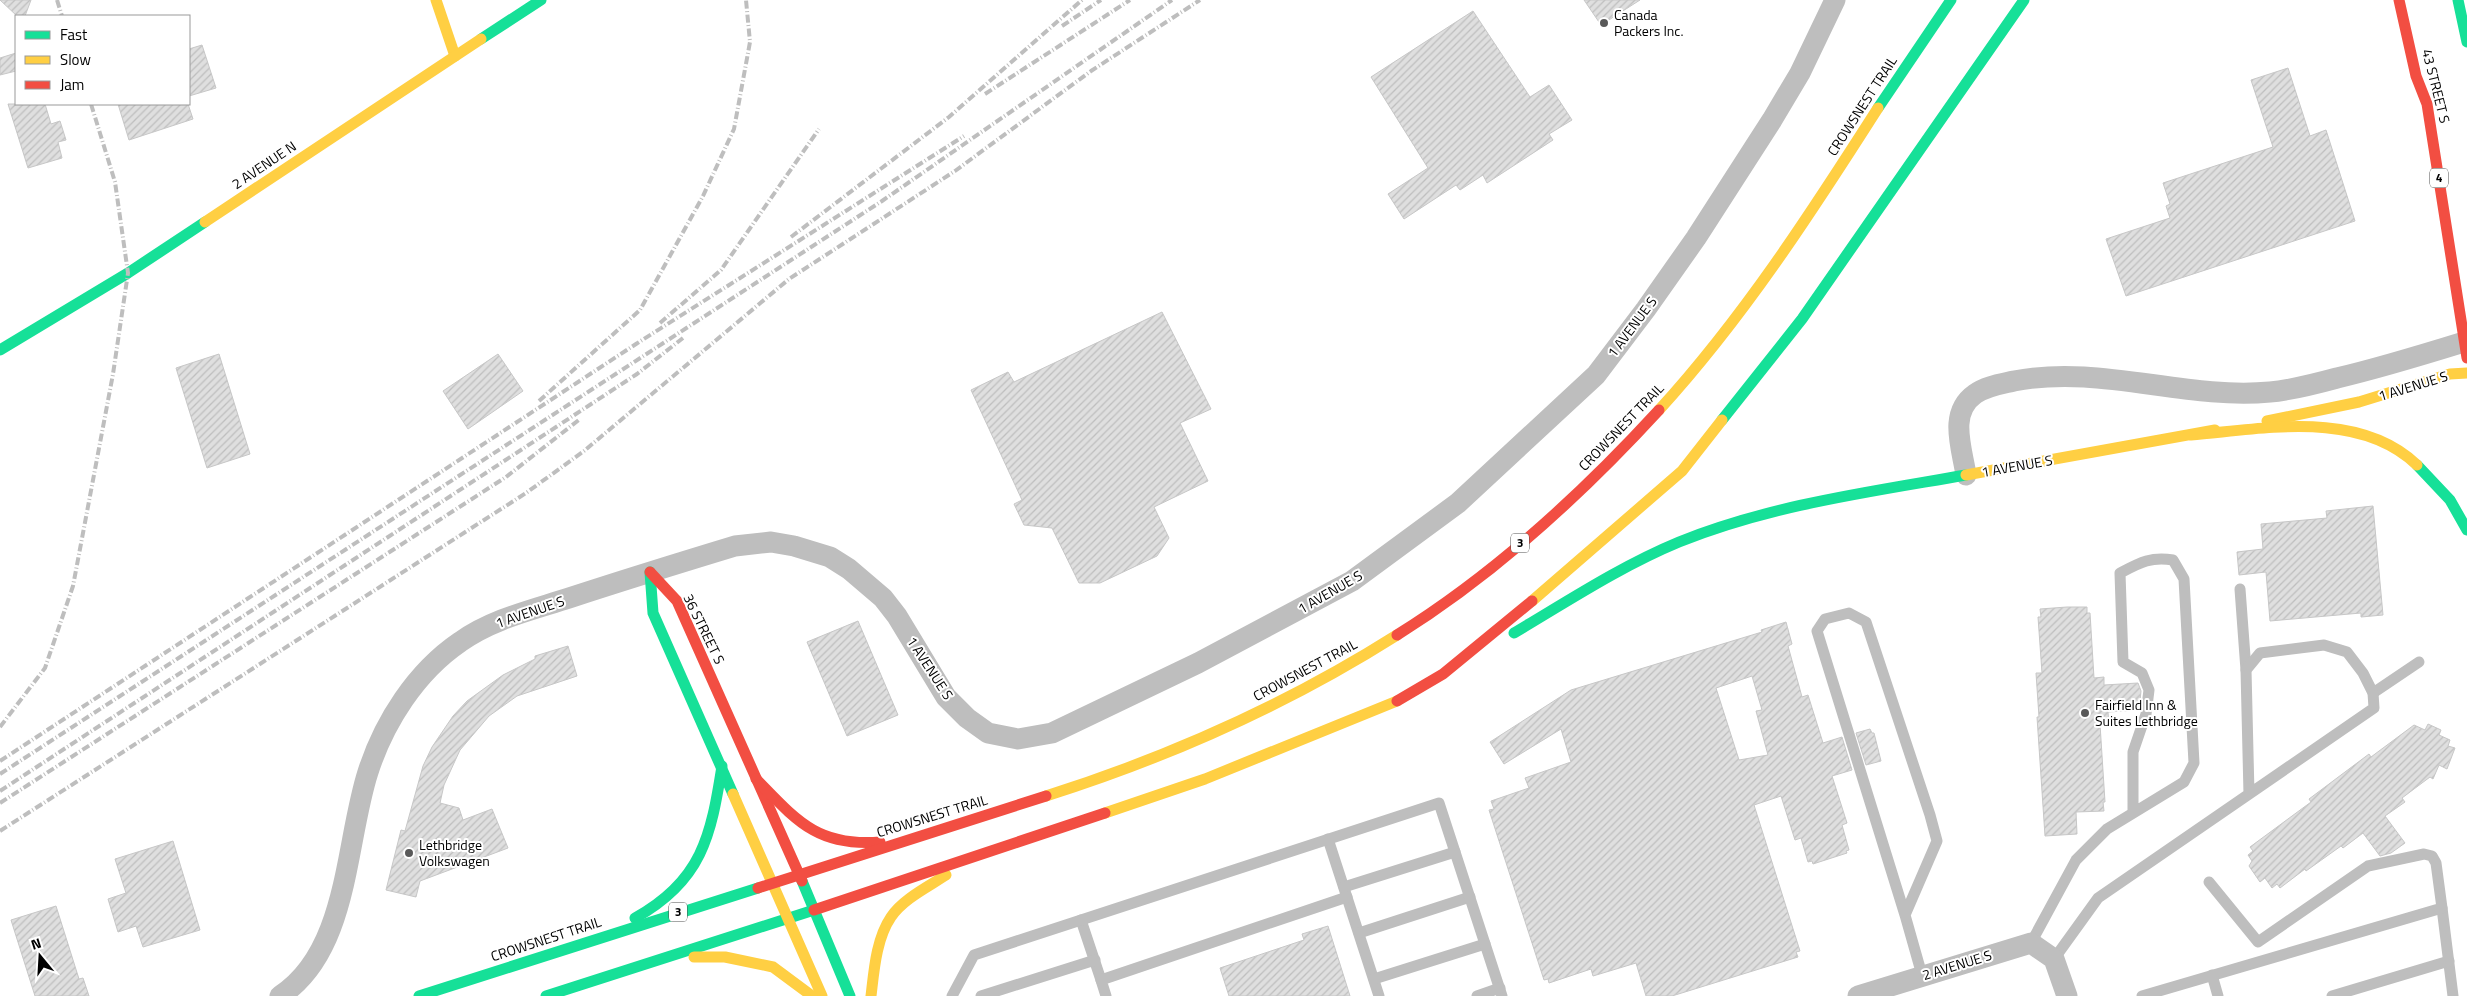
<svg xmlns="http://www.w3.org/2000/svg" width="2467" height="996" font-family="'Titillium Web',sans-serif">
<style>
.building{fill:url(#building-hatch);stroke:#c7c7c7;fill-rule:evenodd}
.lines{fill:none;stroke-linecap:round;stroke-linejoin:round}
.lane{stroke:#bebebe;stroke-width:11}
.street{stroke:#bebebe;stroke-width:21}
.fast{stroke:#16e098;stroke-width:11}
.slow{stroke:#ffcf43;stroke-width:11}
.jam{stroke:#f24e42;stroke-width:11}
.rail{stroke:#bebebe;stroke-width:4;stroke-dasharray:8 2.5 1 2.5;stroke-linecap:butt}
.poi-dot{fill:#595959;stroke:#fff;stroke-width:2}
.labels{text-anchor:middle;stroke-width:4;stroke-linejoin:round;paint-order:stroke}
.shield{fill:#fff;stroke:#4c4c4c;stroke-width:1}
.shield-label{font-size:12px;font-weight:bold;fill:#000}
.poi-label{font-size:14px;fill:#000;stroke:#fff;text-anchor:start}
.street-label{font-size:14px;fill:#000;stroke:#fff}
</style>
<defs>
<pattern id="building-hatch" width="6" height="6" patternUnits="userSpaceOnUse" patternTransform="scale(1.25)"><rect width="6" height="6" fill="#dfdfdf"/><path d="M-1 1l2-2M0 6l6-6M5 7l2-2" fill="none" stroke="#bebebe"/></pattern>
</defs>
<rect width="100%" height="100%" fill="#fff"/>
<g class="building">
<path d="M0,0H31L25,16H17Z"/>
<path d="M1584,0H1640L1601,25Z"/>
<path d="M1473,11L1530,97L1549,85L1572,120L1549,134L1553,140L1487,183L1483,175L1460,190L1456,185L1404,219L1388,194L1428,168L1371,77Z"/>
<path d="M202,45L216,88L189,96V49Z"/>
<path d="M16,53V71L0,75V58Z"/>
<path d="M2288,68L2310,136L2326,130L2355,221L2126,296L2106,239L2170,218L2166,206L2170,204L2163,183L2273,147L2251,80Z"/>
<path d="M8,104H45L51,124L60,121L66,140L58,142L62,158L28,168Z"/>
<path d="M118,104H188L193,119L129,140Z"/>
<path d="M1162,312L1211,409L1180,423L1208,481L1154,507L1169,538L1157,556L1100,583H1079L1052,528L1024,525L1014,504L1022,500L971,390L1008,372L1014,382Z"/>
<path d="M219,354L250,454L207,468L176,368Z"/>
<path d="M498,354L523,391L468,429L443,391Z"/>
<path d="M2373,506L2383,615L2361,617V613L2270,621L2266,572L2239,575L2237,552L2263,549L2261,524L2327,518L2326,511Z"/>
<path d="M2067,607H2087V613H2090L2094,678L2104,677V685L2138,683L2141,691L2139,710L2108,712L2109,724H2100L2105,802H2103L2104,811L2076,812L2077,834L2045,836L2037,717H2039L2036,673H2042L2038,617H2041L2040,609Z"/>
<path d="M858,621L898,715L847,736L807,642Z"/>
<path d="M1786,622L1792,644L1788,646L1802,697L1808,695L1823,743L1842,737L1852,770L1832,776L1847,823L1842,825L1849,850L1846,851L1847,853L1813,864L1812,861L1808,862L1801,838L1795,840L1781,796L1754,805L1800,951L1796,952L1798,957L1672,996H1646L1636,963L1593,976L1591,969L1549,983L1548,979L1544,980L1489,810L1494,809L1491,801L1529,788L1525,778L1571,762L1561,729L1504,764L1490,742L1571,690L1762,632L1761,630ZM1752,676L1762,710L1756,711L1768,755L1739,760L1716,688Z"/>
<path d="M568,646L577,676L517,696L489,716L460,750L444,785L440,803L459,808L463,820L492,809L508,848L420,881L416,897L386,890L401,830L405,831L423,766L432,747L453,716L467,701L503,675L535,659V656Z"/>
<path d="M2428,724L2441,730L2439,735L2450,740L2448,746L2455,748L2447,769L2439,765L2433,779L2430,777L2402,798L2405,802L2385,816L2405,843L2391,853L2380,856L2363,833L2343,848L2341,846L2306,871L2305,869L2280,888L2277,884L2272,888L2265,878L2260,882L2249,866L2252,861L2248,855L2253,851L2250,847L2311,802L2309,799L2369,754L2371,757L2414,725L2425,730Z"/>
<path d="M1870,729L1872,733H1874L1881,761L1866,765L1856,733Z"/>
<path d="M173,841L200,930L143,947L136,926L118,932L108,899L126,893L115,859Z"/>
<path d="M56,906L79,979L83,978L89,996H35L11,920Z"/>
<path d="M1328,926L1350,996H1229L1220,968L1304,940L1302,934Z"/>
</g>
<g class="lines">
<g class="lane">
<path d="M2240,589L2246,670"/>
<path d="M2373,693L2419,662"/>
<path d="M1328,839L1379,996"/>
<path d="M1344,887L1455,852"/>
<path d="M2442,908L2453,996"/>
<path d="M1905,915L1817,631L1825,619L1849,613L1866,622L1930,815L1937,841L1905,915L1922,975"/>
<path d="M1081,920L1101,980"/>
<path d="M1359,933L1470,897"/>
<path d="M2031,943L2076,860L2107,829L2184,782L2194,763L2184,579L2173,560C2151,556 2139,563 2120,573L2123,662L2142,673L2149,690L2146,714L2133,752V813"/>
<path d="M2054,959L2098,898L2374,708L2373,693L2363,673L2347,652L2324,645L2260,653L2246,670L2249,794"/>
<path d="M2212,975L2218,996"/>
<path d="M1374,979L1485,944"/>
<path d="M952,996L974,955L1439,803L1502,996"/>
<path d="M981,996L1095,960"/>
<path d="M1106,996L1101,980L1347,897"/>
<path d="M1477,996L1500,988"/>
<path d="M2142,996L2442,908L2436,863L2432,856L2424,854L2368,866L2258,942L2209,882"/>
<path d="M2332,996L2449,961"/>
</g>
<g class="street">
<path d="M1966,475C1962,448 1948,413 1975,394C1986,386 2001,384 2014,381C2100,364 2184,400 2270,392C2292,390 2315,384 2337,378C2380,368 2422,355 2464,342"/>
<path d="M280,996C349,951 345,843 368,772C384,722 416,672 460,642C492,619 532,610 569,598C624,580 679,563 735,546L771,542L794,546L830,557L849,569L883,598L897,616L946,697L967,718L988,733L1018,739L1052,733L1198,663L1352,581L1458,503L1596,375L1646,309L1696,238L1772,120L1800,73L1835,0"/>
<path d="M1858,996L2031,943L2054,959L2067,996"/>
</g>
<g class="fast">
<path d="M2458,0L2467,42"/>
<path d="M481,39L541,0"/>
<path d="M1878,108L1951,0"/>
<path d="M0,350L128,273L205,222"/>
<path d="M1722,420L1802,319L2024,0"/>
<path d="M2417,465L2450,500L2467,530"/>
<path d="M650,572L653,613L733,794"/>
<path d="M1514,633C1568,601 1621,566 1679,542C1771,505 1869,492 1966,475"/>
<path d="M802,881L850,996"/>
<path d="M635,918C702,881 711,836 722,766"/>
<path d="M419,996L758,888"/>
<path d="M546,996L814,910"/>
</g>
<g class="slow">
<path d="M436,0L455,56"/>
<path d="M205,222L481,39"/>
<path d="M1659,410C1743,318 1811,213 1878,108"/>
<path d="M2267,421L2359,402L2450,374L2467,373"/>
<path d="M2191,435C2263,429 2359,409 2417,465"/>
<path d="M1966,475L2215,430"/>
<path d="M1532,601L1682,471L1722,420"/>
<path d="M733,794L822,996"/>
<path d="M1046,796C1169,757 1288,704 1397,635"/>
<path d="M1105,813L1205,779L1397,701"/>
<path d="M694,957H725L773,967L812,996"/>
<path d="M871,996C874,971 876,939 891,917C903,899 928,887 946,875"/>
</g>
<g class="jam">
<path d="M2399,0L2416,76L2427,104L2467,358"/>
<path d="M650,572L677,601L802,881"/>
<path d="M1397,635C1495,574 1581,495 1659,410"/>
<path d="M1397,701L1443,674L1532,601"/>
<path d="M756,779C796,820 817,847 880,842"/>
<path d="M758,888L1046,796"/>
<path d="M814,910L1105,813"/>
</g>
<g class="rail">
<path d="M57,0L62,16"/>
<path d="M1062,26L1101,0"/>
<path d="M985,94L1130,0"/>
<path d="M791,237L949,117L1082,0"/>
<path d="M660,323L721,270L819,129"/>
<path d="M539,401L640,310L703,196L734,129L750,42L746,0"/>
<path d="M0,727L45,668L73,586L113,374L128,273L115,182L91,104"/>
<path d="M0,761L636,344L964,136"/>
<path d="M0,774L882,201L1172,0"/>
<path d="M0,791L637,374L683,338"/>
<path d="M0,803L506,477L580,419"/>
<path d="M0,831L526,493L584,451L789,279L955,171L1091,71L1200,0"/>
</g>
</g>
<g class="poi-dot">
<circle cx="1604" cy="23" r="5"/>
<circle cx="2085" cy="713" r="5"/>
<circle cx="409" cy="853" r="5"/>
</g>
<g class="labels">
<g class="shield">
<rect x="2430" y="168.5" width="18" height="19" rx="4"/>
<rect x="1511" y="533.5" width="18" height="19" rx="4"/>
<rect x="669" y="902.5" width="18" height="19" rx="4"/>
</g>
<g class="shield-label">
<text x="2439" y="182">4</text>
<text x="1520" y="547">3</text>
<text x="678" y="916">3</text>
</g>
<g class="poi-label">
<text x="1614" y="20">Canada<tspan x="1614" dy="16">Packers Inc.</tspan></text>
<text x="2095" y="710">Fairfield Inn &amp;<tspan x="2095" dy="16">Suites Lethbridge</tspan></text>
<text x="419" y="850">Lethbridge<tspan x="419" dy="16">Volkswagen</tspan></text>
</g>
<g class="street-label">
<text transform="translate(2436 86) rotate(76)" y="5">43 STREET S</text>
<text transform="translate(1862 106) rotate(-57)" y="5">CROWSNEST TRAIL</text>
<text transform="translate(264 165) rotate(-34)" y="5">2 AVENUE N</text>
<text transform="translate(1632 327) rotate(-53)" y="5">1 AVENUE S</text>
<text transform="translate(2413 386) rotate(-17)" y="5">1 AVENUE S</text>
<text transform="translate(1621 427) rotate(-46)" y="5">CROWSNEST TRAIL</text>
<text transform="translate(2017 466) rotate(-10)" y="5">1 AVENUE S</text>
<text transform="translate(1330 592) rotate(-30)" y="5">1 AVENUE S</text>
<text transform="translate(530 612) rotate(-19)" y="5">1 AVENUE S</text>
<text transform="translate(704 629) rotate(64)" y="5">36 STREET S</text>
<text transform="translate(930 668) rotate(57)" y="5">1 AVENUE S</text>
<text transform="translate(1305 670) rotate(-28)" y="5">CROWSNEST TRAIL</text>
<text transform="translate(932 816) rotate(-17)" y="5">CROWSNEST TRAIL</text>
<text transform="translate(546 939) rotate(-18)" y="5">CROWSNEST TRAIL</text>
<text transform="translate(1957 965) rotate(-17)" y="5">2 AVENUE S</text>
</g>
</g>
<rect x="15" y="15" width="175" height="90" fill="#ffffff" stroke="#999999"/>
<rect x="25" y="31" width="25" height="8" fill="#16e098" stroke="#999999"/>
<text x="60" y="40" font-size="15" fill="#000000">Fast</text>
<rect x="25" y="56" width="25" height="8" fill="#ffcf43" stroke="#999999"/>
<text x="60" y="65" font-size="15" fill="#000000">Slow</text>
<rect x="25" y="81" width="25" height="8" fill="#f24e42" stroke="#999999"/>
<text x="60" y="90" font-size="15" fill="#000000">Jam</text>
<g transform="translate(40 956) rotate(342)" stroke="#ffffff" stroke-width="4" paint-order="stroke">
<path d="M0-4L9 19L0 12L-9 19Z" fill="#000000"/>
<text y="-8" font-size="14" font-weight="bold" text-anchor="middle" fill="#000000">N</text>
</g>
</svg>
